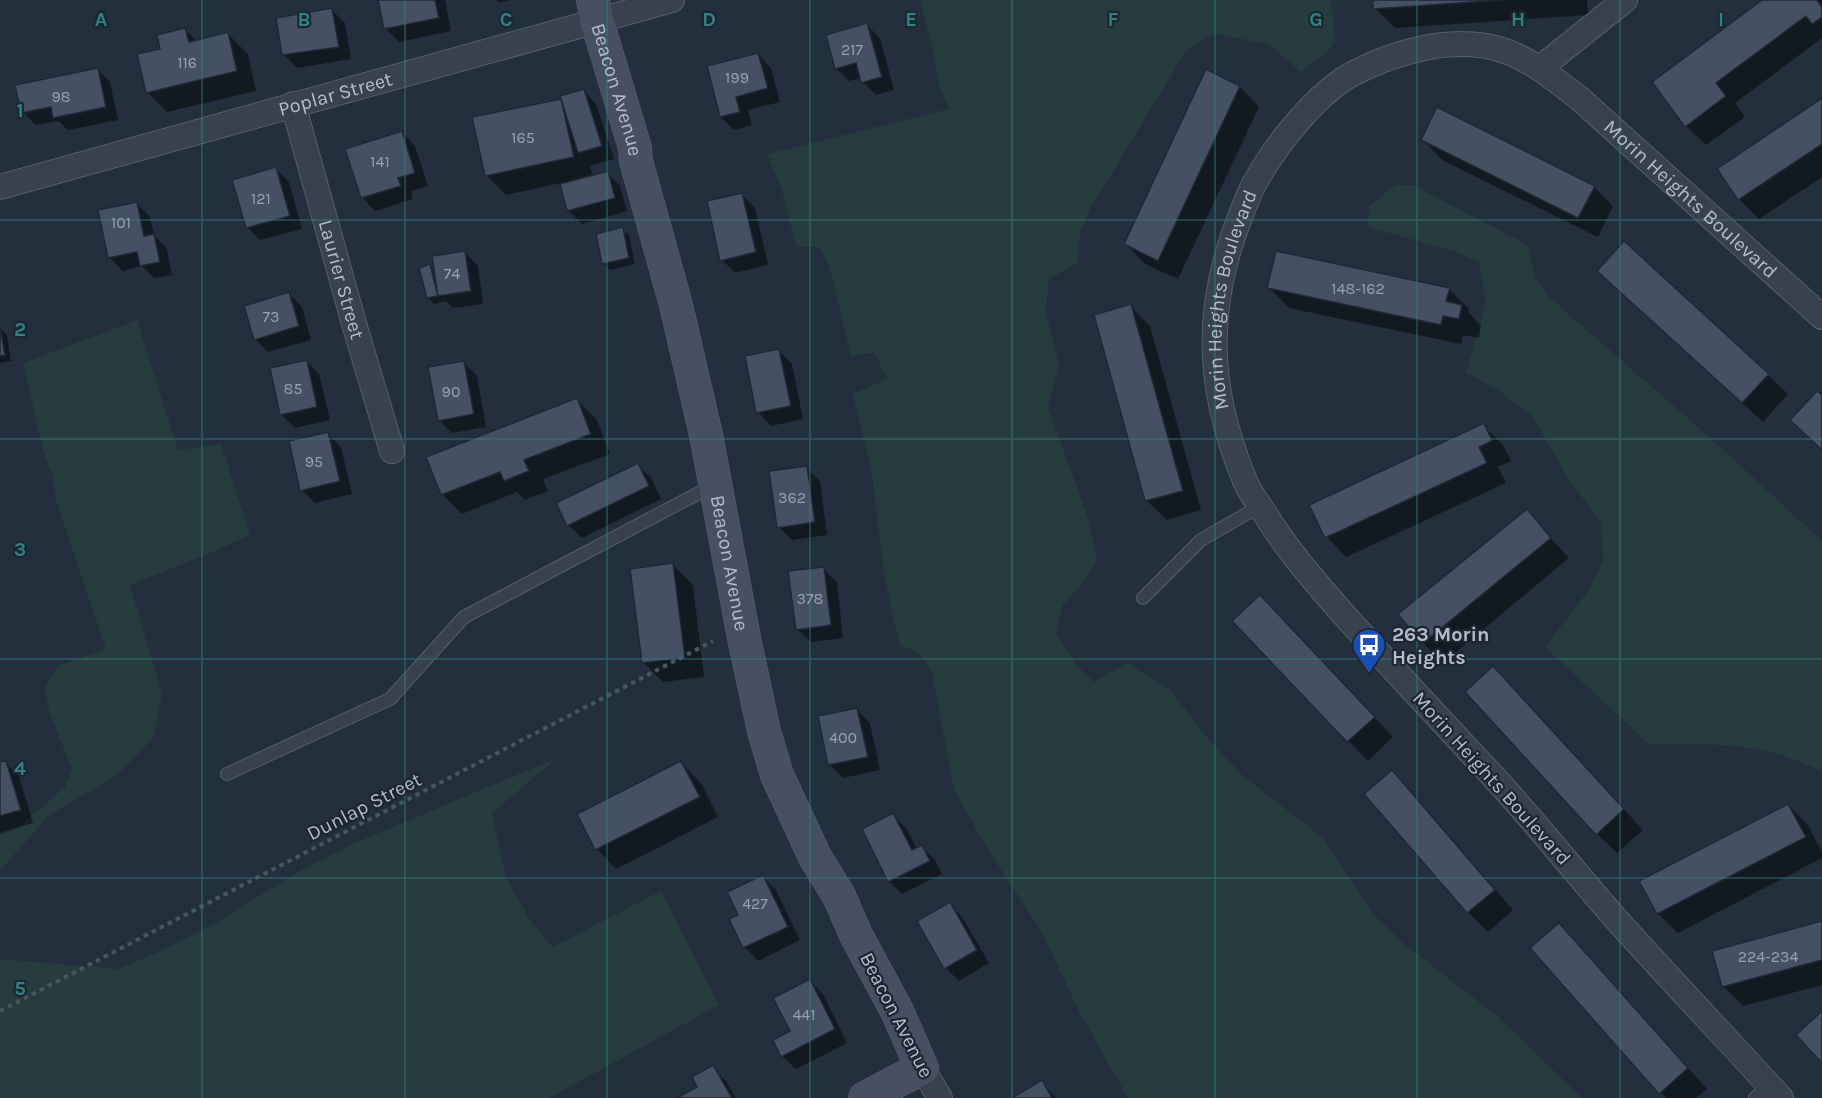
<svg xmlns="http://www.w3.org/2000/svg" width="1822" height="1098" font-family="Karla,sans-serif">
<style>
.green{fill:#263c3f}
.shadow{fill:#0007}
.building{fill:#455162;stroke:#1f2835;stroke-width:1.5}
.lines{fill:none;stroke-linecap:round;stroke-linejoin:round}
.lane-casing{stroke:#565f6c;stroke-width:14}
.street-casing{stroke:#565f6c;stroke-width:26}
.secondary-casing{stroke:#565f6c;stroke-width:34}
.path{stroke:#44595c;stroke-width:4;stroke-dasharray:4.5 4.5;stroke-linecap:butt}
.lane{stroke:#38414e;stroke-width:12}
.street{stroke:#38414e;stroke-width:24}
.secondary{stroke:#465061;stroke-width:33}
.grid{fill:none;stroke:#308480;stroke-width:1.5;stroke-opacity:0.55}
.labels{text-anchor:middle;stroke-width:4.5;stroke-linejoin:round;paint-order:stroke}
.number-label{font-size:16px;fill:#98a1af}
.street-label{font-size:20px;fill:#b4bcc9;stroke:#1d2633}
.poi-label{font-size:20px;font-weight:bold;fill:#b4bcc9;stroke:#1d2633;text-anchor:start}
.grid-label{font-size:20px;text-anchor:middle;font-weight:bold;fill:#308480;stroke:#1d2633;stroke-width:4.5;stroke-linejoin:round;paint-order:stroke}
</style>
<rect width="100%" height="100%" fill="#242f3e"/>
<g class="green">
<path d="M920,0H1331L1336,41L1321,57L1301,72L1269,45L1220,34L1207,36L1185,53L1090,209L1080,231L1079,256L1077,263L1049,279L1046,311L1059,366L1048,407L1089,521L1097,560L1083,582L1063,605L1056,633L1076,665L1094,682L1127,663L1170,690L1211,742L1242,775L1323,838L1373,914L1403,943L1496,1015L1582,1098H1128L1081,1015L1040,929L987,848L954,790L932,672L918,652L900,645L891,609L883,565L872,473L853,394L887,379L874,352L851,357L830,267L819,247L796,246L782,190L767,154L949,109L939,85L932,45Z"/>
<path d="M1396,185H1413L1528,245L1535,278L1548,296L1707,435L1822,541V771C1800,762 1776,751 1751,748C1718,743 1683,744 1649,744L1545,647L1588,591L1603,561L1601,522L1569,480L1533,417L1498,390L1466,373L1486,302L1479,262L1456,252L1368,227L1369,206Z"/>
<path d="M137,320L178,450L221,444L250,535L208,554L130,585L162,693L153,738L117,775L48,816L0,871V835L16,829L65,787L72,769L49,711L45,688L58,666L106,649L56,500L53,477L43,450L23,363Z"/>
<path d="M557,758L492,813L506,878L530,920L553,947L661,891L719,1005L549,1098H0V959L118,969L152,955L216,923L296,873L357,842Z"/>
</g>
<g class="shadow">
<path d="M380,0H445L451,31L399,42L386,29Z"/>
<path d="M496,0H510L499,3Z"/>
<path d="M1374,0H1587L1588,15L1395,28L1375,8Z"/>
<path d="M1764,0H1822V38L1735,103L1745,117L1706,145L1686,126Z"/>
<path d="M332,10L345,23L351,59L297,68L284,55Z"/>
<path d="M867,25L880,38L894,90L876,95L863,82L861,78L849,81L836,68Z"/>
<path d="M185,30L197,41L228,34L248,54L256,91L167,112L147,92L162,50Z"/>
<path d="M758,54L771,68L780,102L748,110L752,125L734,130L721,117Z"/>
<path d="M97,69L110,82L118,120L68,130L58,121L36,125L23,112Z"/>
<path d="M1240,87L1259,107L1178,279L1145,264L1126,244Z"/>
<path d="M583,90L596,104L614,159L590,166L593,177L607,173L620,186L627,211L582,224L569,211L561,183L506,195L486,175L561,100L565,104Z"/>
<path d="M1822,100V177L1759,219L1739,199L1719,169Z"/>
<path d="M402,132L415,146L428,186L411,191L413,199L375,211L362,197Z"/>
<path d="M1423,140L1594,187L1613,206L1598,237L1442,160Z"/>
<path d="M276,169L289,182L302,229L260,240L247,227Z"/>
<path d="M742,195L755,208L768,265L735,273L722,260Z"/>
<path d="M137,204L150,217L154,235L167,249L172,275L154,278L142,266L123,271L109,257Z"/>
<path d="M622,229L629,235L635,264L610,270L604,263Z"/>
<path d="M465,252L478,266L483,304L453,308L446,301L434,304L428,297L430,266L436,273Z"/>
<path d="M1269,288L1449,289L1469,309L1468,312L1481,326L1479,338L1463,335L1461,344L1289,308Z"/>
<path d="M1618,290L1768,375L1788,394L1763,422Z"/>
<path d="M289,294L302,307L311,340L268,352L255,339Z"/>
<path d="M1130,306L1150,326L1201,510L1167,520L1147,501Z"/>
<path d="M0,328L7,335L11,361L0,363Z"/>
<path d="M779,351L792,364L803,419L771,426L758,412Z"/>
<path d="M306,361L319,374L330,420L295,428L282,415L271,369Z"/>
<path d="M463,362L477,376L486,427L452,433L439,420Z"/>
<path d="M577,400L597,420L610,454L543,479L548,491L525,500L517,492L462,514L442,494Z"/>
<path d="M1483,425L1503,445L1511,461L1498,467L1506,483L1346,557L1327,537L1311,505Z"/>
<path d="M328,434L341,447L352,494L315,503L302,490Z"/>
<path d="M638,465L651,478L661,499L582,538L568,525Z"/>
<path d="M806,468L820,481L827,535L792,540L779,527Z"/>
<path d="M1526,511L1569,558L1443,663L1423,643Z"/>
<path d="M673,565L693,585L704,677L663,682L643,662Z"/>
<path d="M823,569L837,582L843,638L811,642L797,629Z"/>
<path d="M1279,617L1393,737L1368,761L1234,621Z"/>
<path d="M1512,688L1643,830L1617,853L1597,834Z"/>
<path d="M857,710L870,723L880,770L843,778L830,765L820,718Z"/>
<path d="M5,762L19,776L33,823L0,833V764Z"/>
<path d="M681,763L701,783L718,817L616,869L597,849L579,815Z"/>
<path d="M1392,772L1412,792L1513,910L1488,932L1468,912L1367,794Z"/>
<path d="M1788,805L1808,825L1822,853V858L1678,933L1658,914L1641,882Z"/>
<path d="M893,815L906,828L917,849L922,847L935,860L942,874L902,894L889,881Z"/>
<path d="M762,876L776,890L800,940L758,961L745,947L731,920L740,916Z"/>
<path d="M949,904L962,917L989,963L959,981L946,968Z"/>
<path d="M1822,922V985L1743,1006L1724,987L1714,952Z"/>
<path d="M1559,925L1707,1089L1696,1098H1666L1532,948Z"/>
<path d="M810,981L823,994L847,1043L796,1069L782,1056Z"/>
<path d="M712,1067L725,1080L736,1098H680L699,1087Z"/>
<path d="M1041,1082L1056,1098H1015Z"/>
</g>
<g class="building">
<path d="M378,0H435L439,18L384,29Z"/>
<path d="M1373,0H1502L1373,9Z"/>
<path d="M1762,0H1817L1822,7V17L1812,24L1806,16L1716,83L1726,96L1685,127L1652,82Z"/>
<path d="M332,8L339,47L282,55L276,18Z"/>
<path d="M867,23L882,77L861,83L856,63L835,69L826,35Z"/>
<path d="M185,28L189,42L228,32L237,71L146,93L137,54L160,49L157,35Z"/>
<path d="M758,53L768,88L736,97L740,112L720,117L707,66Z"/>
<path d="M98,68L106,107L53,118L51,107L21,113L15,85Z"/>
<path d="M1206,69L1240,86L1158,261L1124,244Z"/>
<path d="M584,89L602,146L578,153L560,96Z"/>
<path d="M1822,98V144L1738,200L1717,169Z"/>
<path d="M561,99L574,157L485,176L472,117Z"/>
<path d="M1437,107L1595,186L1578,218L1421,140Z"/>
<path d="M402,131L415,173L398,178L401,186L361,198L345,149Z"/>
<path d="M276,167L290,216L246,228L232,180Z"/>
<path d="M608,171L615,198L567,211L560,184Z"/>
<path d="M742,193L756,252L720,261L707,201Z"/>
<path d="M137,202L144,236L154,234L160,262L140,266L137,252L108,258L98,210Z"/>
<path d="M623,227L629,258L602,264L596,234Z"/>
<path d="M1624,241L1769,374L1742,403L1597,271Z"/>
<path d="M465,251L471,291L438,296L432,256Z"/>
<path d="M1276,251L1450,288L1446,301L1462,305L1459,319L1443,316L1441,325L1267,288Z"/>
<path d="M430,264L438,296L427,298L419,268Z"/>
<path d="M289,292L299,326L254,340L244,306Z"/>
<path d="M1131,304L1183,491L1145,501L1094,315Z"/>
<path d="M0,327L5,355L0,356Z"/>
<path d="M779,349L791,406L756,413L745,356Z"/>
<path d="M307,360L317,407L280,415L270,368Z"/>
<path d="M464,361L474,414L438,421L428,367Z"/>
<path d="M1817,391L1822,395V450L1790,420Z"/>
<path d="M577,398L591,434L524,460L529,471L504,481L500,472L441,495L426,457Z"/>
<path d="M1484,423L1492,441L1479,447L1487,463L1325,538L1309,505Z"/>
<path d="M328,432L340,481L300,491L289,441Z"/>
<path d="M638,463L649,486L567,526L556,503Z"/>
<path d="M807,466L815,522L777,528L769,471Z"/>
<path d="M1527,509L1551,538L1422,644L1398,614Z"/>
<path d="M673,563L685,658L642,663L630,569Z"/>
<path d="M824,567L831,625L796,630L788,571Z"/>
<path d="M1260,595L1375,717L1347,742L1232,621Z"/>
<path d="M1493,666L1624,809L1596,835L1465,692Z"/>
<path d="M857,708L868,757L828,765L818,716Z"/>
<path d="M6,761L21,810L0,816V762Z"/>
<path d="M681,761L700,797L595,850L577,814Z"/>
<path d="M1392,770L1495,890L1467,913L1364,794Z"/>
<path d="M1788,804L1806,837L1657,914L1639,881Z"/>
<path d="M893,813L912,850L922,845L930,861L888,882L862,829Z"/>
<path d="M763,875L788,927L743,948L729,919L738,915L727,892Z"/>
<path d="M950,902L977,950L944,969L917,921Z"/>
<path d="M1822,921V960L1722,987L1712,951Z"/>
<path d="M1559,923L1688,1068L1659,1094L1530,948Z"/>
<path d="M810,979L835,1029L781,1057L773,1040L790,1031L773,998Z"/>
<path d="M1822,1011V1063L1796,1035Z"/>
<path d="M713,1065L732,1098H677L697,1087L692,1077Z"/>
<path d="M1042,1080L1052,1098H1012Z"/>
</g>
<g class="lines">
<g class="lane-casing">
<g id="lane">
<path d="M1143,598L1201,540L1260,506"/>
<path d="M227,774L390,699L464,617L714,485"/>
<path d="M1755,1098L1769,1085"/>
</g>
</g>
<g class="street-casing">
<g id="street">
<path d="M1540,68L1625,0"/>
<path id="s1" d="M293,104L355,327L392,451"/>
<path id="s2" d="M0,187L672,0"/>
<path d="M922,1068L940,1098"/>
<path id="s3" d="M1781,1098C1726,1038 1670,979 1615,918C1573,870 1534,820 1490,773C1441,721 1393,669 1345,616C1316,583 1288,551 1265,514C1258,503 1250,493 1245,481C1205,384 1204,304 1244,207C1248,198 1251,188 1257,179C1277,143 1318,92 1354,73C1397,51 1454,35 1502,50C1531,59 1555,80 1579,98L1822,317"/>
</g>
</g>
<g class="secondary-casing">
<g id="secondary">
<path id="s4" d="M593,0L597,21L635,148L636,161L676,305L706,435L744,638L764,731L777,775L815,857L839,896L856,935L897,1011L922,1068L865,1098"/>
</g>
</g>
<path class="path" d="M0,1011L713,641"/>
<use href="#lane" class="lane"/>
<use href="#street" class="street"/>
<use href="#secondary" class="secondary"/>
</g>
<path class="grid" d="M202,0V1098M405,0V1098M607,0V1098M810,0V1098M1012,0V1098M1215,0V1098M1417,0V1098M1620,0V1098M0,220H1822M0,439H1822M0,659H1822M0,878H1822"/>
<defs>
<g id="bus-pin" transform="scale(1.725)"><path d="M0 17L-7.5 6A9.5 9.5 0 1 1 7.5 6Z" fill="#1a4fb4" stroke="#1d2633"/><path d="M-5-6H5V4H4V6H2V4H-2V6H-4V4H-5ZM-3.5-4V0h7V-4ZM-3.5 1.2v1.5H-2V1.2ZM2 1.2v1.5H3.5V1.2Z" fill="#fff"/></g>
</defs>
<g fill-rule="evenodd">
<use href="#bus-pin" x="1369" y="645"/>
</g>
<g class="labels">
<g class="number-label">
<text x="852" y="55">217</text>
<text x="187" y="68">116</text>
<text x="737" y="83">199</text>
<text x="61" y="102">98</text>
<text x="523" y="143">165</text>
<text x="380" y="167">141</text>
<text x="261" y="204">121</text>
<text x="121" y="228">101</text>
<text x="452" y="279">74</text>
<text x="1358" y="294">148-162</text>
<text x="271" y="322">73</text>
<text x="293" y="394">85</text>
<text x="451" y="397">90</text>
<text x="314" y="467">95</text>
<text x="792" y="503">362</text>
<text x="810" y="604">378</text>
<text x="843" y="743">400</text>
<text x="755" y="909">427</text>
<text x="1768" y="962">224-234</text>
<text x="804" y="1020">441</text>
</g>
<g class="street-label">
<text dy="7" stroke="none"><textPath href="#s4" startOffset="93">Beacon Avenue</textPath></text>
<text dy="7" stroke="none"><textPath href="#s2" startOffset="348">Poplar Street</textPath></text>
<text dy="7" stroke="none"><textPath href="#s3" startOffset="1672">Morin Heights Boulevard</textPath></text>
<text dy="7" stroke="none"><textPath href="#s1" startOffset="182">Laurier Street</textPath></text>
<text dy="7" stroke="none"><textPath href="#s3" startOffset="1006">Morin Heights Boulevard</textPath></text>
<text dy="7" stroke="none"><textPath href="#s4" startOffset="580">Beacon Avenue</textPath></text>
<text transform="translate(1492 778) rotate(48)" y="7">Morin Heights Boulevard</text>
<text transform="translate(364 806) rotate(-27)" y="7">Dunlap Street</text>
<text transform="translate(897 1015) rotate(63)" y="7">Beacon Avenue</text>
</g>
<g class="poi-label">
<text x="1392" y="641">263 Morin<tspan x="1392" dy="23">Heights</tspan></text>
</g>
</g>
<g class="grid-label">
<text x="101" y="26">A</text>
<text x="304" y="26">B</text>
<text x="506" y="26">C</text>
<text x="709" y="26">D</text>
<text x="911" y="26">E</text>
<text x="1113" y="26">F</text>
<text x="1316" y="26">G</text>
<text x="1518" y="26">H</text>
<text x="1721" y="26">I</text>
<text x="20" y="117">1</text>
<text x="20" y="336">2</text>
<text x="20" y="556">3</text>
<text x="20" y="775">4</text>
<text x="20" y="995">5</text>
</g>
</svg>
